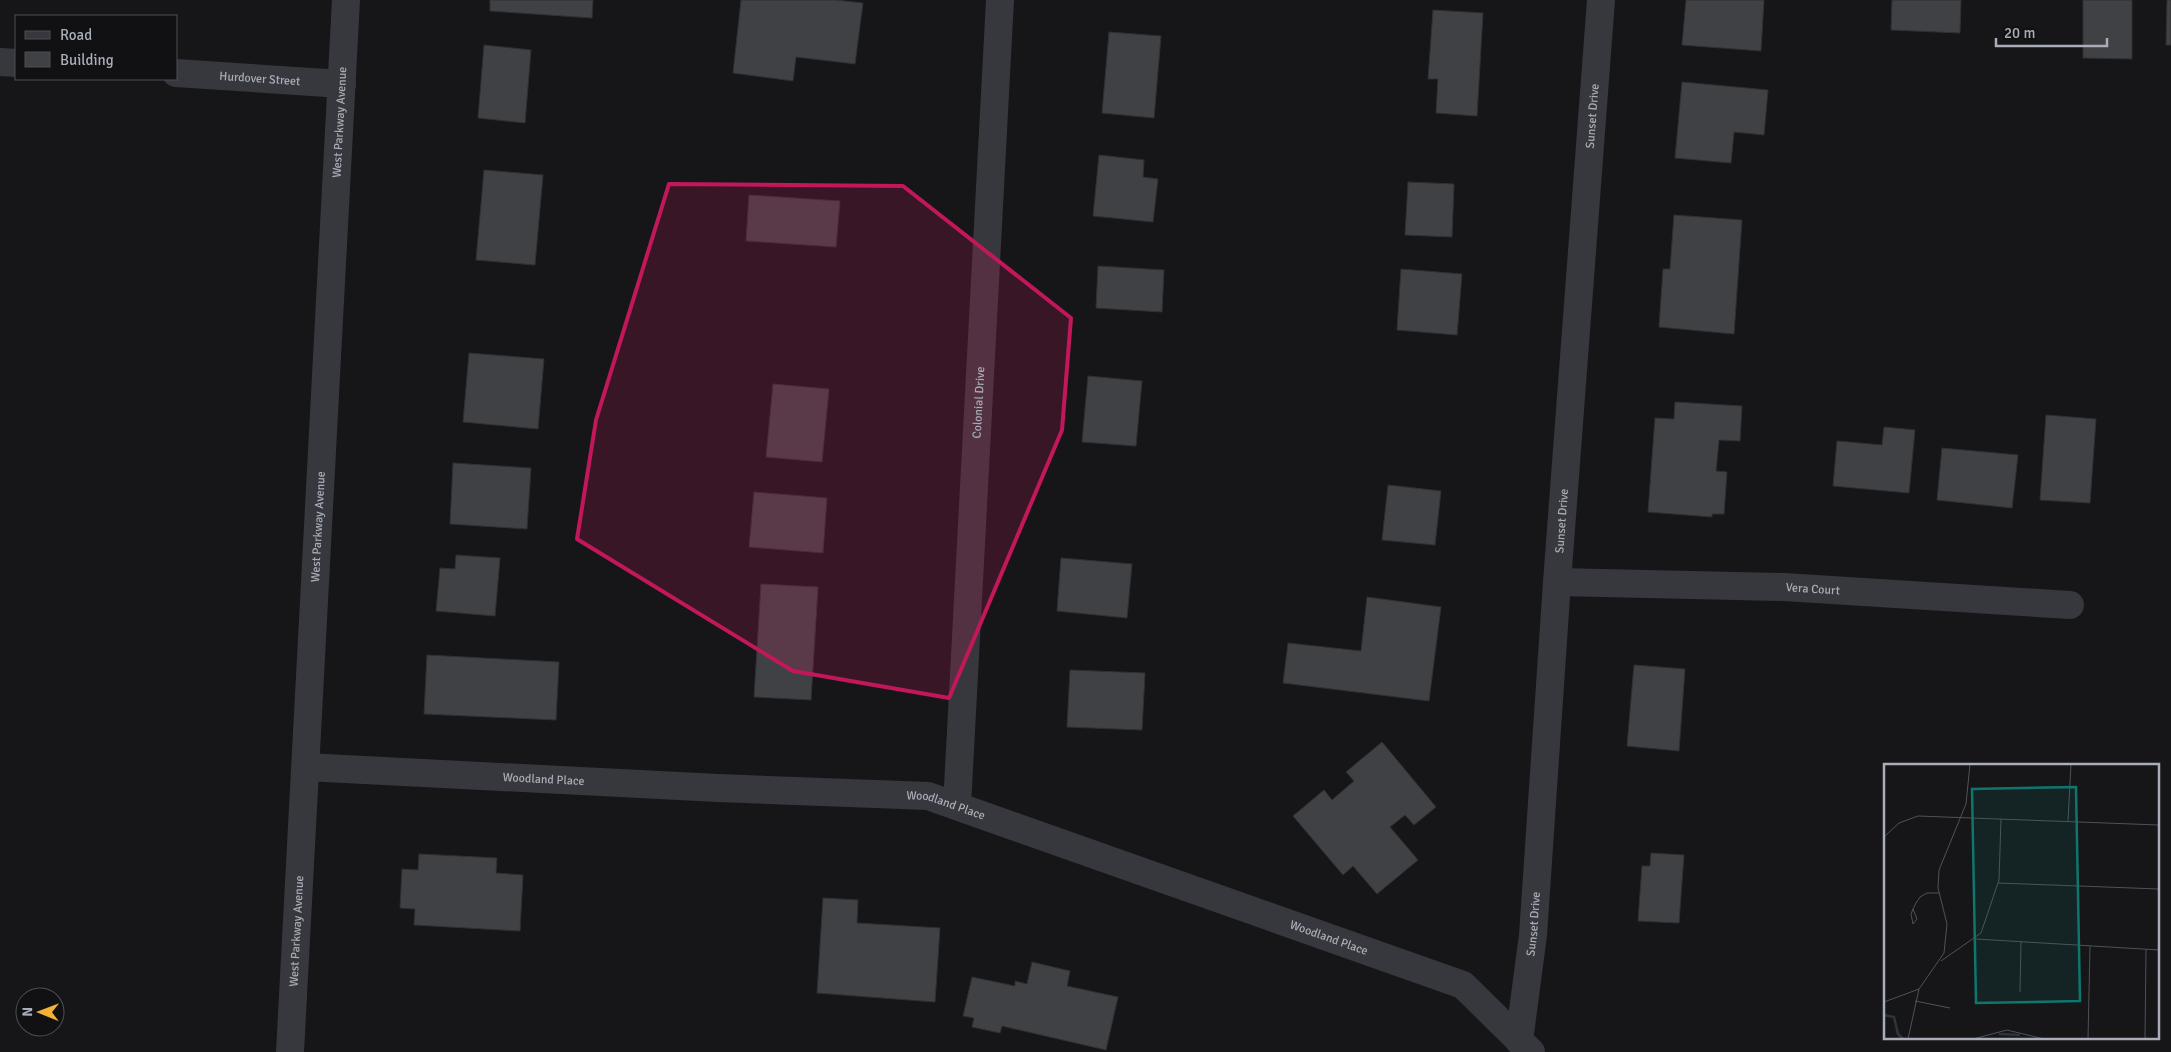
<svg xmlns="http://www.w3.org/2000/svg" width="2171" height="1052" font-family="Signika,sans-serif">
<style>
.building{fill:#404145;stroke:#303034}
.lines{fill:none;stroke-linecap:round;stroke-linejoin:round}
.minor{stroke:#37383d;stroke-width:28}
.marked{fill:#c2185b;fill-opacity:0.2;stroke:#c2185b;stroke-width:4;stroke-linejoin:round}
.labels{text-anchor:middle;stroke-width:4.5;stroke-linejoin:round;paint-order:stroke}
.street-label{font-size:12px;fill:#a8adb8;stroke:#111113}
.inset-river{fill:none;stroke:#2c353c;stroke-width:2.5}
.inset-road{fill:none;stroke:#505258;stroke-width:1}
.view{fill:#0f766e;fill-opacity:0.15;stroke:#0f766e;stroke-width:2.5}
.inset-edge{fill:none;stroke:#a8adb8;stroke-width:2.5}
</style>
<rect width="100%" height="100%" fill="#161618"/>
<g class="building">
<path d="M490,0H593L592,18L490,11Z"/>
<path d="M741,0H836L863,3L855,64L796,57L793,81L733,73Z"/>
<path d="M1686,0H1764L1761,51L1682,45Z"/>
<path d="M1892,0H1961L1960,33L1891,30Z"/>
<path d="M2083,0H2132V59L2083,58Z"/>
<path d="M2167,0H2171V45H2166Z"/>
<path d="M1433,10L1483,13L1477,116L1436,113L1438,79H1428Z"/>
<path d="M1109,32L1161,36L1154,118L1102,113Z"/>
<path d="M484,45L531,50L525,123L478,118Z"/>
<path d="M1682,82L1768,90L1764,135L1734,132L1731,163L1675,158Z"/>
<path d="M1099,155L1144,160L1143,177L1158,179L1153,222L1093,216Z"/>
<path d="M484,170L543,175L535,265L476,260Z"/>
<path d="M1408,182L1454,184L1452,237L1405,235Z"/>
<path d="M749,195L840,201L836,247L746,241Z"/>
<path d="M1674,215L1742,220L1734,334L1659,327L1663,269H1670Z"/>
<path d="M1098,266L1164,270L1162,312L1096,308Z"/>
<path d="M1401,269L1462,274L1457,335L1397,330Z"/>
<path d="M469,353L544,359L538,429L463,422Z"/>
<path d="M1088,376L1142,381L1136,446L1082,442Z"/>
<path d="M773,384L829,389L822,462L766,457Z"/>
<path d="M1675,402L1742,406L1740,441L1719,440L1716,471L1727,472L1724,514H1712V517L1648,512L1655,418L1674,419Z"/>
<path d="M2046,415L2096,419L2090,503L2040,500Z"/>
<path d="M1884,427L1915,430L1909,493L1833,486L1837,441L1882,445Z"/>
<path d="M1942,448L2018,455L2012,508L1937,500Z"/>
<path d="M453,463L531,468L527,529L450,524Z"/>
<path d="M1388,485L1441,491L1435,545L1382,540Z"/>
<path d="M754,492L827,498L823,553L749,547Z"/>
<path d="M456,555L500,558L495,616L436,611L440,568L455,569Z"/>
<path d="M1061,558L1132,564L1127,618L1057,611Z"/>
<path d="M761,584L818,587L811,700L754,697Z"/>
<path d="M1367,597L1441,607L1429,701L1283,683L1288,643L1361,651Z"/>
<path d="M427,655L559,662L556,720L424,714Z"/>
<path d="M1634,665L1685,669L1679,751L1627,746Z"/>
<path d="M1070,670L1145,673L1142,730L1067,727Z"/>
<path d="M1382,742L1436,807L1414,825L1405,815L1390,827L1418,860L1377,894L1353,866L1343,875L1293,816L1324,790L1332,800L1354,781L1346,772Z"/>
<path d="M1651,853L1684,855L1679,923L1638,921L1642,866H1650Z"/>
<path d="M419,854L497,858L496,873L523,875L520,931L414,925L415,909L400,908L402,869L418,870Z"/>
<path d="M823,898L858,900L857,923L940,928L935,1002L817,993Z"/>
<path d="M1032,962L1070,971L1067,986L1118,997L1106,1050L1002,1026L1000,1033L972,1027L974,1018L963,1016L972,977L1015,986V981L1027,984Z"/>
</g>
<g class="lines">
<g class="minor">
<path d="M0,62L16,63"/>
<path id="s1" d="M176,73L342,84"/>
<path id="s2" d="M1557,582L1784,587L2070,605"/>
<path id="s3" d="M306,767L718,788L928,796L1463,985L1531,1052"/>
<path id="s4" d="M957,806L1000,0"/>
<path id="s5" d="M1519,1041L1533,935L1557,582L1601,0"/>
<path id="s6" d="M290,1052L346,0"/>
</g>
</g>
<path class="marked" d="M669,184L903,186L1071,318L1062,430L949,698L793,671L577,539L596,420Z"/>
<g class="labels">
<g class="street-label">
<text dy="4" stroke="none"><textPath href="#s1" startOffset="84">Hurdover Street</textPath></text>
<text dy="4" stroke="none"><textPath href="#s5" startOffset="928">Sunset Drive</textPath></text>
<text dy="4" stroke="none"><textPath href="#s6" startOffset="931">West Parkway Avenue</textPath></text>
<text dy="4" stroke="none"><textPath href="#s4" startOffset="404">Colonial Drive</textPath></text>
<text dy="4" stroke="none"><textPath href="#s5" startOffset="522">Sunset Drive</textPath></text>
<text dy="4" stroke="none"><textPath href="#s6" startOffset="526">West Parkway Avenue</textPath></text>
<text dy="4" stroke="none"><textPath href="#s2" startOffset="256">Vera Court</textPath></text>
<text dy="4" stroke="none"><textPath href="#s3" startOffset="238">Woodland Place</textPath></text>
<text dy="4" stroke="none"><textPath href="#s3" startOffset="642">Woodland Place</textPath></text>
<text dy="4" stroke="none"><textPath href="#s5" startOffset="118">Sunset Drive</textPath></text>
<text dy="4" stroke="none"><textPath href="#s6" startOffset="121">West Parkway Avenue</textPath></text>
<text dy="4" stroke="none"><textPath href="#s3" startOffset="1048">Woodland Place</textPath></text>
</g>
</g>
<g transform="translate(1884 764)">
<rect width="275" height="275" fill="#161618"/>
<path class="inset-river" d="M0,251L10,253L14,270L19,275M115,270L136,271"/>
<path class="inset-road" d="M184,57L187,0M0,73L15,59L34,52L275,61M114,119L275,125M29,145L33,155L29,160L27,150L29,145L32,139L36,133L43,129H55M92,175L275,186M57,197L97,169L115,116L117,55M136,228L137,178M31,237L66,244M0,238L35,225M24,275L35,225L60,189L63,160L54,124L55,106L82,40L86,0M89,275L123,266L160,275M204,275L206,182M261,275L262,185"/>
<path class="view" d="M192,23L196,237L92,239L88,25Z"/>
<rect width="275" height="275" class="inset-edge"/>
</g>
<rect x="15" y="15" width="162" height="65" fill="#111113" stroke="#4d4f55"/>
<rect x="25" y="31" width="25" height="8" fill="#37383d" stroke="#4d4f55"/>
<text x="60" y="40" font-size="15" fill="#a8adb8">Road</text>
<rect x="25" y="52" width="25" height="15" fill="#404145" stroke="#4d4f55"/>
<text x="60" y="65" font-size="15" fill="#a8adb8">Building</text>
<g transform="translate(40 1012) rotate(271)"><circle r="24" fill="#111113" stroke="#4d4f55"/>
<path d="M0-4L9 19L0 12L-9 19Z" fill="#f2b134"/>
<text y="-8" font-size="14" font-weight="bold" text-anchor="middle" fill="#a8adb8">N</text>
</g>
<path d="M1996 38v8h111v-8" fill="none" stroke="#a8adb8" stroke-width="2.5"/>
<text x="2004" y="38" font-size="15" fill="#a8adb8" stroke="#111113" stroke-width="4" paint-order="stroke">20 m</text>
</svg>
